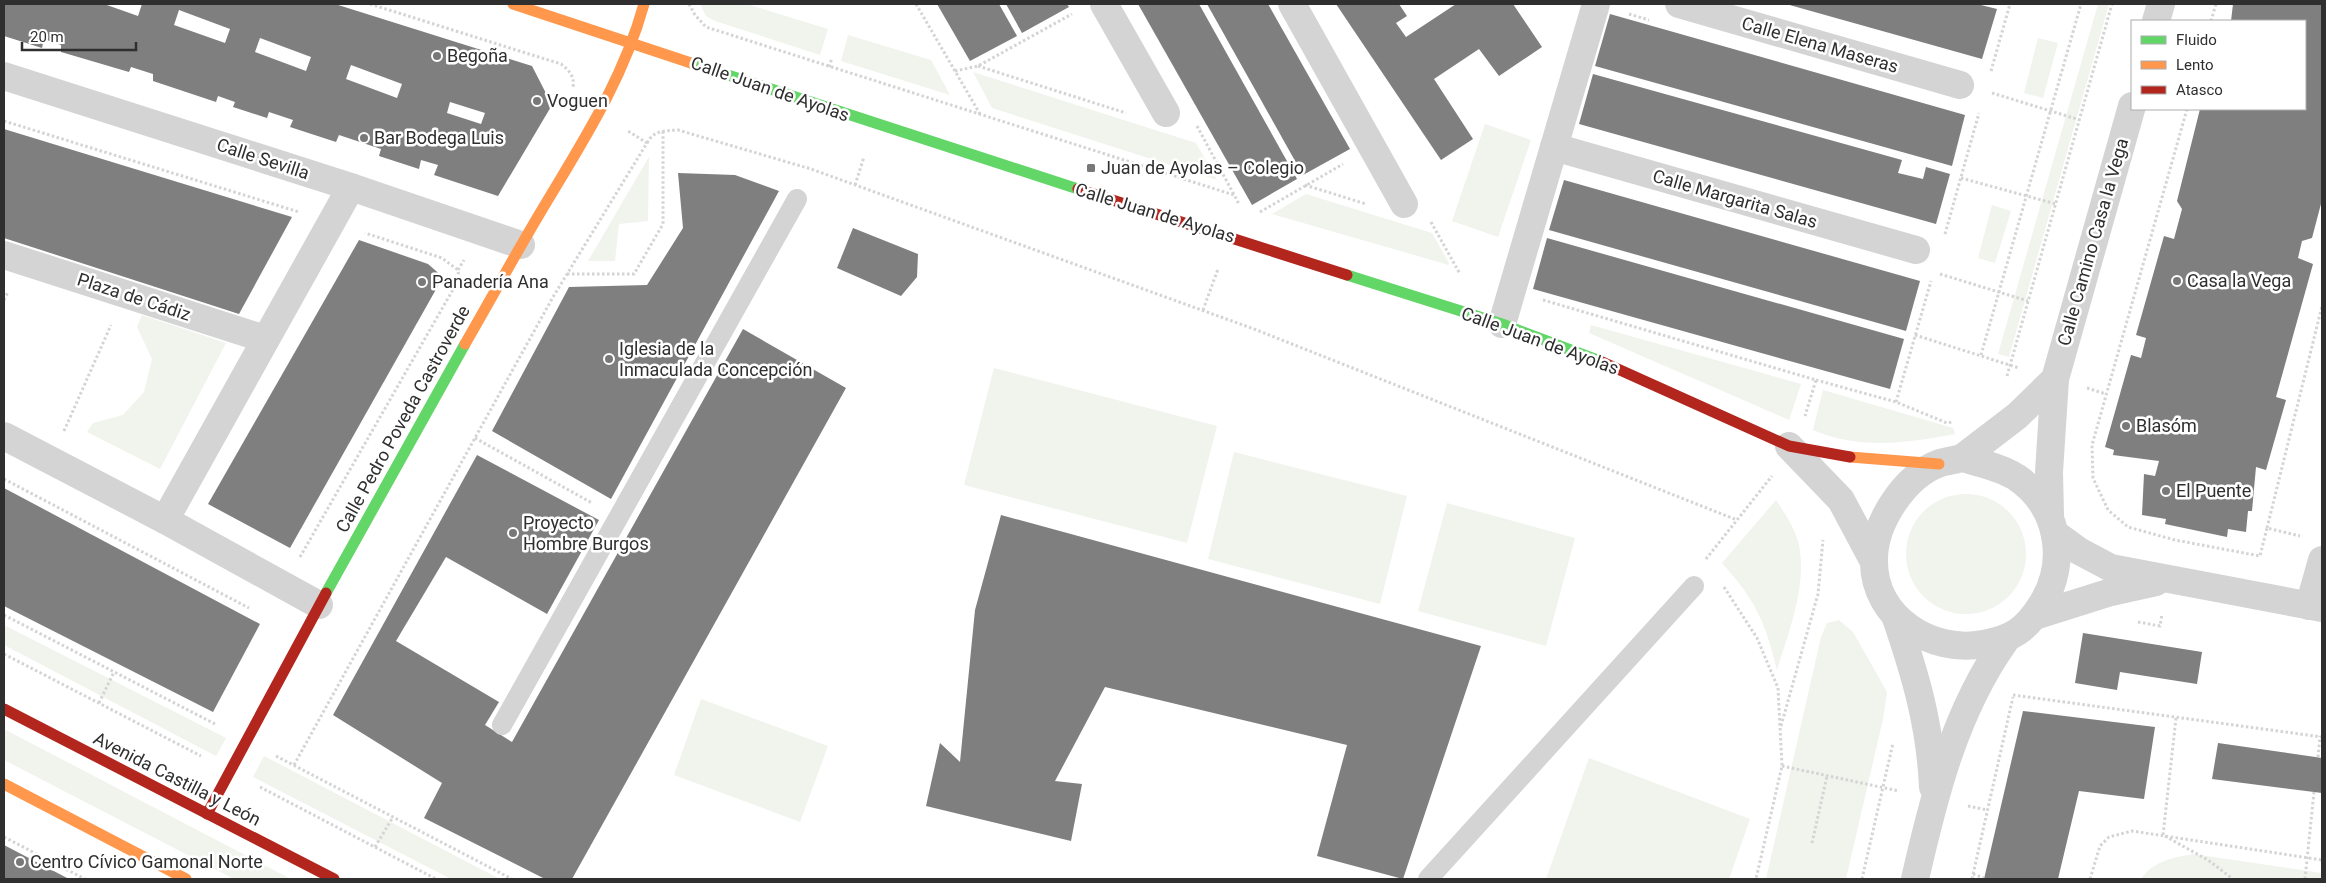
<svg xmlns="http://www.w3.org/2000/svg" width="2326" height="883" font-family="Roboto,sans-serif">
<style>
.green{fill:#f0f4ed}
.building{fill:#7f7f7f;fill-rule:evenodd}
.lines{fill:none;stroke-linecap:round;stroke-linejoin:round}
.path{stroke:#d4d4d4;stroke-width:3;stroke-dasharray:2.5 2.5;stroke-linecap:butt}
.lane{stroke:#d4d4d4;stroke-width:20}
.street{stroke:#d4d4d4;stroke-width:28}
.fast{stroke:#63d668;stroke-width:11}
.slow{stroke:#ff974d;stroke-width:11}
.jam{stroke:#b3261e;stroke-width:11}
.poi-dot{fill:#787878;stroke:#fff;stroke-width:2}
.labels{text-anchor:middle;stroke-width:5;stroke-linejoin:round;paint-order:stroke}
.street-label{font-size:18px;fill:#2f2f2f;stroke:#fff}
.poi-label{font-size:18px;fill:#2f2f2f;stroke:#fff;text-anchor:start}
</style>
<rect width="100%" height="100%" fill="#fff"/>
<g class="green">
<path d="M700,4H747L828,29L820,55L715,21L706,16Z"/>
<path d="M2098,4H2109L2009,357L1998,354Z"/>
<path d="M848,35L931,60L950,95L841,61Z"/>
<path d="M2038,38L2058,43L2043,98L2024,93Z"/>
<path d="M973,72L1196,143L1217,180L992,108Z"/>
<path d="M1485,124L1531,140L1498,237L1452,221Z"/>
<path d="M649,157L648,221L619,224L615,261H588Z"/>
<path d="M1306,194L1432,233L1449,263L1448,265L1442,263L1272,214Z"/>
<path d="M1992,205L2011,211L1995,263L1978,258Z"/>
<path d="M142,315L226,343L160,469L87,432L93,423L123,415L144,392L152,359L137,327Z"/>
<path d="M1591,325L1801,384L1789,420L1589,333Z"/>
<path d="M994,368L1217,426L1187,543L964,485Z"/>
<path d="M1823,390L1953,428L1955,434C1907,443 1859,450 1813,430Z"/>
<path d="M1234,452L1407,496L1380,604L1208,559Z"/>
<circle cx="1966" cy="554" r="60"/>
<path d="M1776,500C1785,514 1795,528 1799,545C1807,586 1789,631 1777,670C1765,621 1756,601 1722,563Z"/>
<path d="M1447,503L1575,538L1546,646L1418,611Z"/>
<path d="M1839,620L1853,632L1887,692L1883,719L1846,879H1766L1821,637L1827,623Z"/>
<path d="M4,625L226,738L216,756L4,645Z"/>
<path d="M701,699L828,746L800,822L674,775Z"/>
<path d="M4,729L291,879H234L4,760Z"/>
<path d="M264,756L500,879H451L253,777Z"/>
<path d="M1589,758L1750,819L1729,879H1546Z"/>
<path d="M2193,854L2322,873V879H2141C2154,861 2171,858 2193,854Z"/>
</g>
<g class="building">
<path d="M4,4H104L138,16L142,4H335L532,66L552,105L498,196L434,175L438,165L421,160L419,169L379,156L381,149L339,135L336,142L290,127L293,120L269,112L267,118L233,107L235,102L218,96L216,102L153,81V74L131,67L129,72L61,52V45L44,39L42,48L4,36ZM179,10L230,29L225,43L174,25ZM260,38L311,57L306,71L255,52ZM351,65L402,84L397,98L346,79ZM450,102L485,113L481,124L447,113Z"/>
<path d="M937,4H999L1017,36L970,61Z"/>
<path d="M1006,4H1067L1069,7L1022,33Z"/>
<path d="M1138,4H1199L1297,179L1252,205Z"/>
<path d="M1207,4H1268L1350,149L1303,175Z"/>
<path d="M1336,4H1399L1407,16L1396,23L1406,37L1456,4H1513L1542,47L1499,76L1479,49L1434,79L1473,139L1441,160Z"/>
<path d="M1786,4H1977L1997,9L1982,59Z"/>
<path d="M2233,4H2322V200L2312,238L2302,241L2298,258L2313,264L2276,397L2286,400L2266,470L2256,467L2252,511H2248L2246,532L2228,529L2227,537L2165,524L2166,519L2142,515L2144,474L2155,476L2159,461L2113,455L2114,450L2105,447L2131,355L2141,358L2146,338L2136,335L2164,236L2174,239L2182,209L2177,201L2200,109H2305V21H2231Z"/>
<path d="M1610,14L1965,115L1952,166L1595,66Z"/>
<path d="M1593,74L1902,160L1898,173L1923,179L1926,167L1950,174L1936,224L1579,124Z"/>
<path d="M4,129L292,217L239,314L4,238Z"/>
<path d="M678,173L735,175L779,191L611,499L492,431L569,287L647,285L683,228Z"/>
<path d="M1564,180L1920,281L1906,331L1549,230Z"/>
<path d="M853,228L918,254L917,277L901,296L837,268Z"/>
<path d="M1547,238L1904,339L1890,389L1533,289Z"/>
<path d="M359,240L428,264L443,277L290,548L208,504Z"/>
<path d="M743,329L846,388L572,879H545L424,818L442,783L333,715L477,455L599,520L547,614L446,557L396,641L499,702L485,725L512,742Z"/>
<path d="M4,488L260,624L213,712L4,606Z"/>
<path d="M1001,515L1481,646L1403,879L1317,856L1347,745L1105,687L1055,781L1082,784L1071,841L926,806L940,743L960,762L975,610Z"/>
<path d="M2083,633L2202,652L2197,684L2120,672L2117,690L2075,683Z"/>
<path d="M2023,711L2155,727L2144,799L2079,791L2058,879H1984Z"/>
<path d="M2218,743L2322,758V793L2212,779Z"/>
<path d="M4,845L69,879H4Z"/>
</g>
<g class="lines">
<g class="path">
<path d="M370,4L561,64C569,70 575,77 573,87"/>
<path d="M689,4L695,15L706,27L1234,195"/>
<path d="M916,4L980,114"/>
<path d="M1629,14L1649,20"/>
<path d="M2211,21L2216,4"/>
<path d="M978,66L1126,113"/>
<path d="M829,67L832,58"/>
<path d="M955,71L978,66L1072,14"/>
<path d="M1991,71L2010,4"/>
<path d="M1992,93L2080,120"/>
<path d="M2187,109L2092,445L2093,478L2108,510L2128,527L2175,540L2260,556L2267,528L2300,536"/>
<path d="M4,121L299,212"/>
<path d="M1197,126L1239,204"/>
<path d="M647,143C654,130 664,131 678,130L811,169L1254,329L1737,520"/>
<path d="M1961,178L2056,204"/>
<path d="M855,185L864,157"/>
<path d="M1305,185L1366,204"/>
<path d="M1260,212L1343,164"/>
<path d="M1431,222L1460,274"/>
<path d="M1945,234L1979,113"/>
<path d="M458,270L464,260"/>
<path d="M567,274H634L663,224V131"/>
<path d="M1940,274L2028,301"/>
<path d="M4,300L8,292"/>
<path d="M1543,300L1816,380L1805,416"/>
<path d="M1203,310L1218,269"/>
<path d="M1915,335L2019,368"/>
<path d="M1981,355L2081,4"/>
<path d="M2007,376L2112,4"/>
<path d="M1816,380L1896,402L1947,423L1952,422"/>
<path d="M2087,388L2106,394"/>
<path d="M1896,402L1931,281"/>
<path d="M64,431L111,325"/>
<path d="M475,438L592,503"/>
<path d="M4,479L249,608"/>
<path d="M2267,528L2322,306"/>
<path d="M300,557L459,279L458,270L442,258L365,233"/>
<path d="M1706,559L1772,476"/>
<path d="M1724,587L1757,638L1778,688L1782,766L1756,879"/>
<path d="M4,615L217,725"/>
<path d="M2138,622L2160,626L2162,614"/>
<path d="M4,654L201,756"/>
<path d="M2013,695L2322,737"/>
<path d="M99,703L114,672"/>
<path d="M2176,718L2163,835L2208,860L2233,879"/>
<path d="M1781,726L1818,594L1823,540"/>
<path d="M276,756L512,879"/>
<path d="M2318,757L2320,736"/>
<path d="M294,765L553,297L647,143L628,131"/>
<path d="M1782,766L1899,791"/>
<path d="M260,787L436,879"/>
<path d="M1968,806L1987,810"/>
<path d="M4,837L85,879"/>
<path d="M1812,843L1827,776"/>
<path d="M375,847L393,817"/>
<path d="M1973,874L1984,878"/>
<path d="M1862,879L1893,743"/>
<path d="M1972,879L2013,697"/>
<path d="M2090,879L2100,846L2109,837L2132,831L2322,860"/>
<path d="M2305,879L2314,792"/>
</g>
<g class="lane">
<path d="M502,725L797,199"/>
<path d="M1428,879L1694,586"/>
</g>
<g class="street">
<path d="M1104,4L1166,113"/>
<path d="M1292,4L1404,204"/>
<path d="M1679,4L1960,85"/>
<path d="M2156,21L2161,4"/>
<path d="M4,76L351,187L521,245"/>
<path d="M1554,147L1916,250"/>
<path d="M4,255L265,339"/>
<path d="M1502,324L1596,4"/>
<path d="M4,436L165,520L319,605"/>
<path d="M1789,446L1841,500L1874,562"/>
<path d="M1962,458C1980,463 2000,467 2016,477C2058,505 2069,561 2042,604C2026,630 2012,639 1983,644C1932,654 1874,618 1874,562C1873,524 1904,476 1940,463C1947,461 1955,460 1962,458Z"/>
<path d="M1962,458L2017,416L2055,379"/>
<path d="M2050,515L2049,472L2055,379L2132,106"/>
<path d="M165,520L351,187"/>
<path d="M2057,535L2079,551L2111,568L2322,608"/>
<path d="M2309,606L2322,560"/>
<path d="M2035,616L2111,592L2156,582"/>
<path d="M1896,618C1916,677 1930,724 1933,787"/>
<path d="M1915,879C1934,796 1955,711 2005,641"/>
</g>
<g class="fast">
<path d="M691,63L1078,189"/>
<path d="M1347,275L1502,324L1600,361"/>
<path d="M326,593L465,344"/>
</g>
<g class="slow">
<path d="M513,4L691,63"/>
<path d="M465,344C491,299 516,253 543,208C583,141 623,80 644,4"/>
<path d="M1850,457L1939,464"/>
<path d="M4,784L186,879"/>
</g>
<g class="jam">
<path d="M1078,189L1347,275"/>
<path d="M1600,361L1789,446L1850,457"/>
<path d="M4,709L334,879"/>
<path d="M207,814L326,593"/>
</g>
</g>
<g class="poi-dot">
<circle cx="437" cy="56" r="5"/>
<circle cx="537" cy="101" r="5"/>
<circle cx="364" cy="138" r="5"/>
<rect x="1086" y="163" width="10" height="10" rx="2.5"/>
<circle cx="2177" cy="281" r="5"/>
<circle cx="422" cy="282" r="5"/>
<circle cx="609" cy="359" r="5"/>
<circle cx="2126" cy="426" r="5"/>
<circle cx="2166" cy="491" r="5"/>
<circle cx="513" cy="533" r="5"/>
<circle cx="20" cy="862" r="5"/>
</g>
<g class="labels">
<g class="street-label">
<text transform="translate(1820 45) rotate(16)" y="6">Calle Elena Maseras</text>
<text transform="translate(770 89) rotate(19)" y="6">Calle Juan de Ayolas</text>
<text transform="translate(263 159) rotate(18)" y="6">Calle Sevilla</text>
<text transform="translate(1735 199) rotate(16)" y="6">Calle Margarita Salas</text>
<text transform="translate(1155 213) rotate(17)" y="6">Calle Juan de Ayolas</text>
<text transform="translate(2093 242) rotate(-74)" y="6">Calle Camino Casa la Vega</text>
<text transform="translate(134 297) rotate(18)" y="6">Plaza de Cádiz</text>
<text transform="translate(1540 341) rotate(20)" y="6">Calle Juan de Ayolas</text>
<text transform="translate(403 419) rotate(-61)" y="6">Calle Pedro Poveda Castroverde</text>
<text transform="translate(177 779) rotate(27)" y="6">Avenida Castilla y León</text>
</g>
<g class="poi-label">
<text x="447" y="62">Begoña</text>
<text x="547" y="107">Voguen</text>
<text x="374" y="144">Bar Bodega Luis</text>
<text x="1101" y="174">Juan de Ayolas – Colegio</text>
<text x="2187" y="287">Casa la Vega</text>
<text x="432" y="288">Panadería Ana</text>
<text x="619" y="355">Iglesia de la<tspan x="619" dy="21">Inmaculada Concepción</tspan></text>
<text x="2136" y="432">Blasóm</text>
<text x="2176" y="497">El Puente</text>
<text x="523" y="529">Proyecto<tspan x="523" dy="21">Hombre Burgos</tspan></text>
<text x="30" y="868">Centro Cívico Gamonal Norte</text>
</g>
</g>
<rect width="2326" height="883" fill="none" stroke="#2f2f2f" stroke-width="10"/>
<rect x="2131" y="20" width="175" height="90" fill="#ffffff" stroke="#acacac"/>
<rect x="2141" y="36" width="25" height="8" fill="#63d668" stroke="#acacac"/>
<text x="2176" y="45" font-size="15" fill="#2f2f2f">Fluido</text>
<rect x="2141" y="61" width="25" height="8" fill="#ff974d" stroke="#acacac"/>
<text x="2176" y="70" font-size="15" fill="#2f2f2f">Lento</text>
<rect x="2141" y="86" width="25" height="8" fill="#b3261e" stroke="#acacac"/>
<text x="2176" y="95" font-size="15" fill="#2f2f2f">Atasco</text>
<path d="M22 42v8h114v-8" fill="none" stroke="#2f2f2f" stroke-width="2.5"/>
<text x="30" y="42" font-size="15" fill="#2f2f2f" stroke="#ffffff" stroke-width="4" paint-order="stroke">20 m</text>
</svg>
